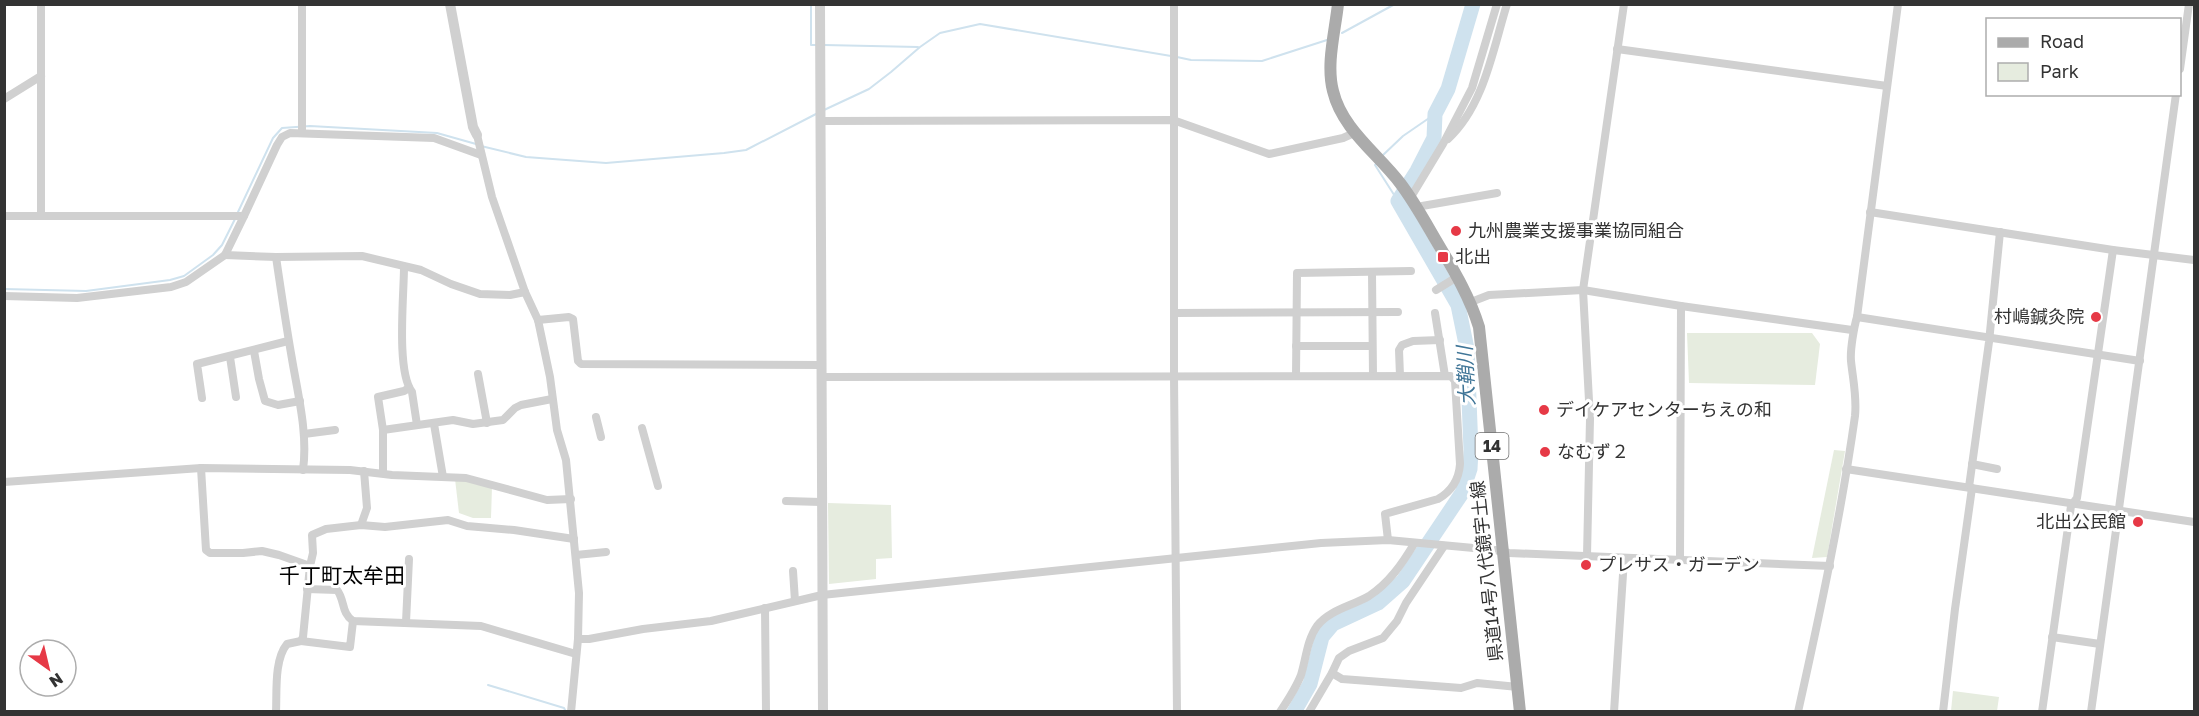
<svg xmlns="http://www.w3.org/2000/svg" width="2199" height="716" font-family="'Golos Text','Noto Sans JP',sans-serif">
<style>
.green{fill:#e6ecdf}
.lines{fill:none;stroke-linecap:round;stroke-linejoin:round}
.stream{stroke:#cfe2ee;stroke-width:2}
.river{stroke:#cfe2ee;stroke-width:15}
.minor{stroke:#d0d0d0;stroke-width:8}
.tertiary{stroke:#d0d0d0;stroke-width:10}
.primary{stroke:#ababab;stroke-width:12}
.poi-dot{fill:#e63946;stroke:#fff;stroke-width:2}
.labels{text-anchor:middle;stroke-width:6;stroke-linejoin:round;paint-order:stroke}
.shield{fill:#fff;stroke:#707070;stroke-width:1.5}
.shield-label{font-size:16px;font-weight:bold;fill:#333}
.poi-label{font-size:18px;fill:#333;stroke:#fff;text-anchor:start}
.street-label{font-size:18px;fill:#333;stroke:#fff}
.water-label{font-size:20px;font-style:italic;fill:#3f7597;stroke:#fff}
.quarter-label{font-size:21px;fill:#000;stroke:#fff}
</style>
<rect width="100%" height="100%" fill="#fff"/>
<g class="green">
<path d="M1687,333H1812L1820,344L1815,385L1689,383Z"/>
<path d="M1834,450L1845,451L1827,557L1812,558Z"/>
<path d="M455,479L492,487L491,518H473L459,513Z"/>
<path d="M828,503L891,505L892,558L876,559V579L829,584Z"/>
<path d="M1953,691L1999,697L1997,711H1951Z"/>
</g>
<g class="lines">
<g class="stream">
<path d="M811,4V45H816"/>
<path d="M1342,33L1395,4"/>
<path d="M824,45L918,47"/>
<path d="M1177,57L1191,60L1262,61L1327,40"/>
<path d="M824,110L869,89L891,72L920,47L940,33L980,24L1171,56"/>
<path d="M481,146L526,157L606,163L724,153L746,150L816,114"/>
<path d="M1382,156L1403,136L1435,114"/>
<path d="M1377,163L1375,165L1398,201"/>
<path d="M238,212L273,138L282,128L310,126L437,133L476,144"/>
<path d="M4,289L86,291L170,280L184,276L213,255L222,245L236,217"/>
<path d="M488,685L564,708L566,712"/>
</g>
<path class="river" d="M1294,712L1310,684L1322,637L1333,624L1378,603L1403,581L1462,493L1470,469L1471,450L1467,349L1458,305L1398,201L1417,171L1434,138L1435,114L1448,89L1473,4"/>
<g class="minor">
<path d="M302,4V132"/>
<path d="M1174,4V376L1177,712"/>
<path d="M1617,49L1887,86"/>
<path d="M2180,69L2189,4"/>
<path d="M4,99L41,76"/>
<path d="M821,121L1173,120L1269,154L1343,138L1354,133"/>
<path d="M477,135L492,197L525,292L538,320L550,377L557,430L566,460L579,593L578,639L571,712"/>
<path d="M1448,139C1484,106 1493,49 1507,4"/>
<path d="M1411,197L1443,144L1472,88L1497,4"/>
<path d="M1418,210L1422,206L1497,193"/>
<path d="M1870,212L2113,250L2194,260"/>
<path d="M41,215V4"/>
<path d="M4,216H244L225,255L186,282L171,287L77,298L4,296"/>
<path d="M244,216L277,145L282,137L290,133L434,138L481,155"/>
<path d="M225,255L276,257L362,256L421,270L451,284L480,294L510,295L525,292"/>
<path d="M276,257C281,291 286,325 292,359C298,395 308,433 303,470"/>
<path d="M404,267C404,295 396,371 412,392L417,425"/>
<path d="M1372,273L1373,376"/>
<path d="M1436,290L1457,277"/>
<path d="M1471,302L1489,295L1583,290L1681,306L1852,330"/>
<path d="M1174,313L1398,312"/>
<path d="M1435,313L1445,376"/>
<path d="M1857,317L2140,361"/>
<path d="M538,320L569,317L573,319L578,361L581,364L821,365"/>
<path d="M1296,346H1372"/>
<path d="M254,351L259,379L265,401L278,405L300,401"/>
<path d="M230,357L236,397"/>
<path d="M478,374L487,423"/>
<path d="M1296,376L1297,273L1411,271"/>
<path d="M1400,376L1399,350L1402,345L1413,341L1440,340"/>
<path d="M822,377L1451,376L1455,381L1460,464C1459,479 1452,491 1438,499L1385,514L1388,540"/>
<path d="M202,398L197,364L288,341"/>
<path d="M596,417L601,437"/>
<path d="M434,424L443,477"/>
<path d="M642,428L658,486"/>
<path d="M383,430L453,420L473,424L503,420L515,408L521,405L552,399"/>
<path d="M304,434L335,430"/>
<path d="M1972,464L1997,469"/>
<path d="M201,468L206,550L210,553H243L262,551L279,555L310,566L303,637L301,641L287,644C274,660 277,691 276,712"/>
<path d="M1846,469L2194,522"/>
<path d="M383,473V430L378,397L404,391L409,388"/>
<path d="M4,482L201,468L350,470L392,475L466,478L547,500L571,499"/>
<path d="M1969,487L1989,342L2000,232"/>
<path d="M786,501L821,502"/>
<path d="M361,525L367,508L364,471"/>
<path d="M576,555L606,552"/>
<path d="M1587,556L1590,419L1583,290L1624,4"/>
<path d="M1680,559L1681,306"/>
<path d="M310,566L313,553L312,535L326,529L361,525L385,527L448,520L467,526L514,530L574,539"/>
<path d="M793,571L795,601"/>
<path d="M307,589L337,590C345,600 341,613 353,621L481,626L576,654"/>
<path d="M765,608L766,712"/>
<path d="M406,622L409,559"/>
<path d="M2052,637L2100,644"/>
<path d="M578,639H589L643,629L711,621L822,595L1321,543L1388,540L1495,550L1509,553L1830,566"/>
<path d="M301,641L350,647L353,621"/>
<path d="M1332,673L1342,679L1461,688L1477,683L1518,687"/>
<path d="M1280,712C1288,700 1296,688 1301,675C1306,659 1307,640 1317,626C1329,610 1352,606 1369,596C1389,583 1402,564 1414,544"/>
<path d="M1309,712L1332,673L1339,658L1349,651L1383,638L1397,621L1406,603L1444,546"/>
<path d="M1614,712L1624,559"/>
<path d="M1798,712C1820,613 1841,515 1855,416C1857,397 1853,380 1851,361C1850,350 1854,327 1857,317L1898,4"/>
<path d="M1943,712L1955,609L1972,488"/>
<path d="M2042,712L2071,506L2077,498L2113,250"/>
<path d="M2091,712L2176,94"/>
</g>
<g class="tertiary">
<path d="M450,4L473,127L477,135"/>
<path d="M820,4L823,712"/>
</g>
<path class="primary" d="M1338,4C1335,32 1326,64 1333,91C1342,129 1377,153 1400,183C1413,200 1423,218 1434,237C1451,266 1469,294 1479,327L1520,712"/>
</g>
<g class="poi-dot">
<circle cx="1456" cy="231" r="6"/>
<rect x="1437" y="251" width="12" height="12" rx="3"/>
<circle cx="2096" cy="317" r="6"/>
<circle cx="1544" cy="410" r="6"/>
<circle cx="1545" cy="452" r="6"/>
<circle cx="2138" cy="522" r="6"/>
<circle cx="1586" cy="565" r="6"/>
</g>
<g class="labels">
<rect class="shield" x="1475.5" y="433" width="33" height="26" rx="4.5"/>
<g class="shield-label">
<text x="1492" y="452">14</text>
</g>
<g class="poi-label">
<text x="1468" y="237">九州農業支援事業協同組合</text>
<text x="1455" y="263">北出</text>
<text x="2084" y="323" text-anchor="end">村嶋鍼灸院</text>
<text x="1556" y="416">デイケアセンターちえの和</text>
<text x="1557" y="458">なむず２</text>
<text x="2126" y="528" text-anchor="end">北出公民館</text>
<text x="1598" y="571">プレサス・ガーデン</text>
</g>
<g class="street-label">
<text transform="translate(1487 571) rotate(-96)" y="6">県道14号八代鏡宇土線</text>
</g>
<g class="water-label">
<text transform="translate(1466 376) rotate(-93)" y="7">大鞘川</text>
</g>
<g class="quarter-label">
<text x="342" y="583">千丁町太牟田</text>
</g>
</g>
<rect width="2199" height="716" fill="none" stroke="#333333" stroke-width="12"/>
<rect x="1986" y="18" width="195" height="78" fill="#ffffff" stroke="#adadad" stroke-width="1.5"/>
<rect x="1998" y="38" width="30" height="9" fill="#ababab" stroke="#adadad" stroke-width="1.5"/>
<text x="2040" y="48" font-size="18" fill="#333333">Road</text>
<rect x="1998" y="63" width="30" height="18" fill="#e6ecdf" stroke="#adadad" stroke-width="1.5"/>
<text x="2040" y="78" font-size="18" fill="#333333">Park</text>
<g transform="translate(48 668) rotate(146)"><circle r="28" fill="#ffffff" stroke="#adadad" stroke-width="1.5"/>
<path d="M0-4.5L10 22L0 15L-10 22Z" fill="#e63946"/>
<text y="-9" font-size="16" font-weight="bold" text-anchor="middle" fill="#333333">N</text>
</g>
</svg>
